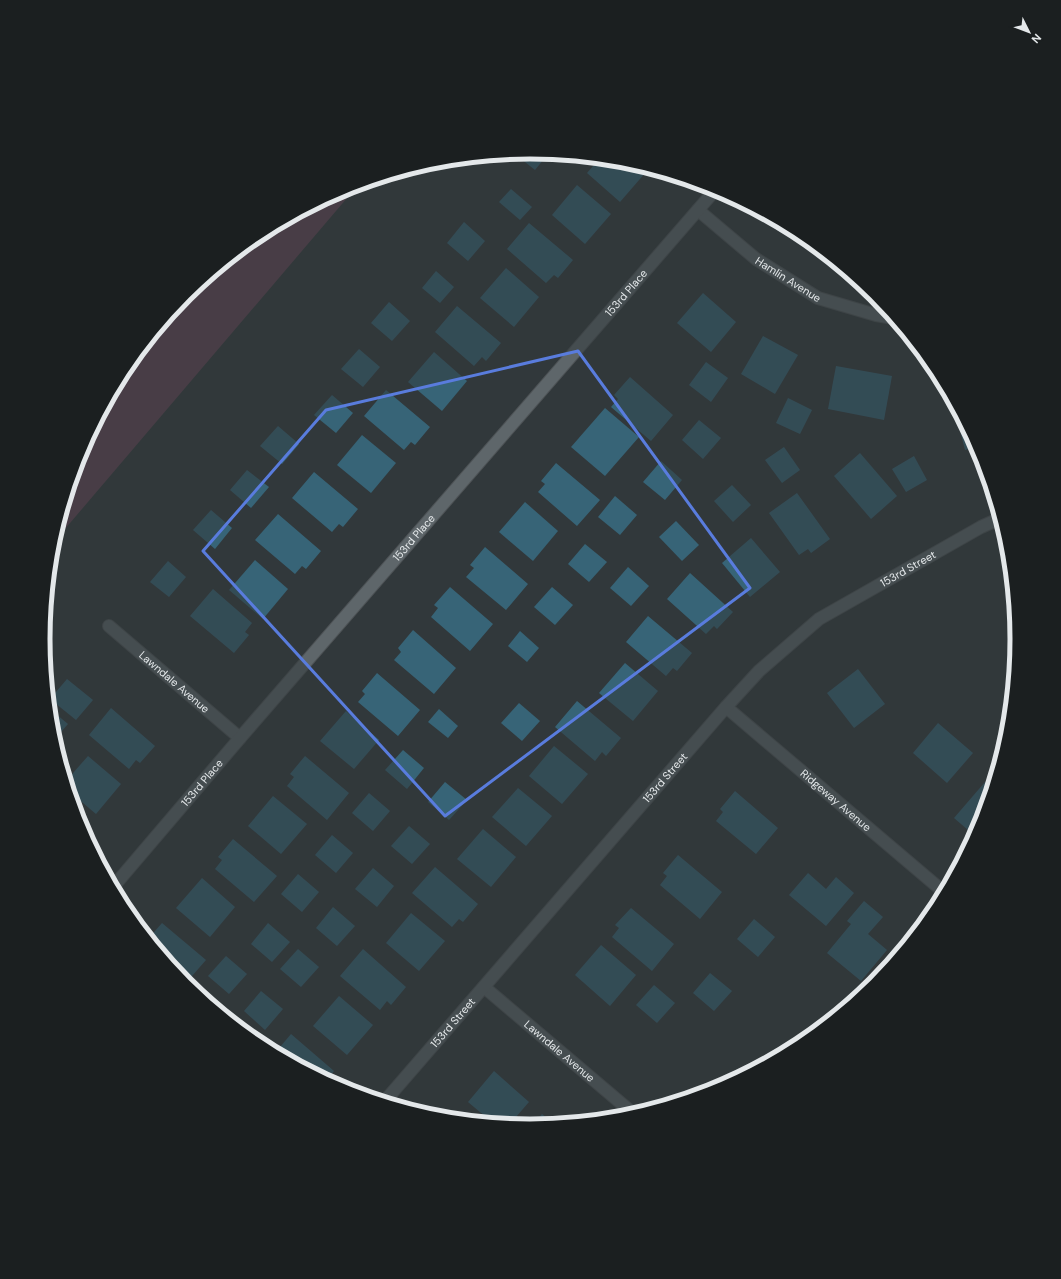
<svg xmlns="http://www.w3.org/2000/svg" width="1061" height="1279" font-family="'DM Sans',sans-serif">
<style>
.green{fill:#654454}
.building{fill:#376477}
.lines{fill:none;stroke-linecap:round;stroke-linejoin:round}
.minor-casing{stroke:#4e5356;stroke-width:14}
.minor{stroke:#5e666a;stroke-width:12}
.marked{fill:none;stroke:#597cdd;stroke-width:3;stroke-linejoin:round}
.labels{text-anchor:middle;stroke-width:4;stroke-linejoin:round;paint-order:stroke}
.street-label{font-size:11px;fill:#e4e8ea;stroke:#1b1f20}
.rim{fill:none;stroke:#e4e8ea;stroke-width:5}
</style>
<rect width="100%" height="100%" fill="#31383b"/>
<path class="green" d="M359,184L53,543L80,453L125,368L186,295L260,234L344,189Z"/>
<g class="building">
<path d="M531,152L548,154L535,170L515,154Z"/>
<path d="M599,159L626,161L638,165L646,172L620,202L587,173Z"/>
<path d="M577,185L611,214L585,244L552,215Z"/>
<path d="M511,189L532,207L520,220L499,202Z"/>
<path d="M464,222L485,241L468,261L447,243Z"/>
<path d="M529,223L573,260L558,278L554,275L546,283L507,249Z"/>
<path d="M506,268L539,297L514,327L480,298Z"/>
<path d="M436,271L454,287L440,303L422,288Z"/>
<path d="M703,293L736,322L711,352L677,323Z"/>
<path d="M389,302L410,321L392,341L371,323Z"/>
<path d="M457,306L501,343L486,361L482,357L474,366L435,332Z"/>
<path d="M763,336L798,355L775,394L741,374Z"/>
<path d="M359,349L380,367L363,387L341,369Z"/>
<path d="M434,352L467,381L442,411L408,382Z"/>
<path d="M706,362L728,378L711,402L689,385Z"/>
<path d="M836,366L892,376L884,420L828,409Z"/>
<path d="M630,377L673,415L651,441L611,407L618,399L614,395Z"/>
<path d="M386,390L430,427L415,445L411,442L404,450L364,416Z"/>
<path d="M332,395L353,413L336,433L314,415Z"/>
<path d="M788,398L812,410L800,434L776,423Z"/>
<path d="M952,399L957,409L977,447L965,450Z"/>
<path d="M605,408L639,437L605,476L571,447Z"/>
<path d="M699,420L721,438L703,459L682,440Z"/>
<path d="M278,426L299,444L282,464L260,446Z"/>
<path d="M362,435L396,463L371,493L337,465Z"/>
<path d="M784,447L800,470L782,483L765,460Z"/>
<path d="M860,453L897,496L871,519L834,476Z"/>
<path d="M914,456L927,480L906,492L892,469Z"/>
<path d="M661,461L682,480L665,500L643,482Z"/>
<path d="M556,463L600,500L577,526L538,492L545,484L541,481Z"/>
<path d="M247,470L269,487L251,508L230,490Z"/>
<path d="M314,472L358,509L343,527L339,524L332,532L292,498Z"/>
<path d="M732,485L751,505L733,522L714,501Z"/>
<path d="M797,493L830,539L811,553L808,549L799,555L769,513Z"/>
<path d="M615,496L637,515L620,535L598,517Z"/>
<path d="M525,502L558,531L533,561L499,532Z"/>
<path d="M211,510L232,528L215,549L193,530Z"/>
<path d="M278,514L321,551L306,569L302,566L295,574L255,540Z"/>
<path d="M676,521L699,545L682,561L659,537Z"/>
<path d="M751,538L780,572L750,597L722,563Z"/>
<path d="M585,544L607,562L589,582L568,564Z"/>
<path d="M485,547L528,584L506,610L466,577L474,568L470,565Z"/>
<path d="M255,560L288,589L263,619L229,590Z"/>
<path d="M168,561L186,577L169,597L150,582Z"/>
<path d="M628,567L649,586L631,606L610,588Z"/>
<path d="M690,573L733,612L717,629L714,626L706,634L667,599Z"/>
<path d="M450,587L493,624L470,651L431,617L438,608L434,605Z"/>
<path d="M552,587L573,605L555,625L534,607Z"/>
<path d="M213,589L252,623L245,632L249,635L234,653L190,616Z"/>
<path d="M648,616L692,653L677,671L673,668L666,676L626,642Z"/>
<path d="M413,630L456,668L434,694L394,660L401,652L398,648Z"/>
<path d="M520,631L539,648L527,662L508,646Z"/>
<path d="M625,663L658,691L633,721L599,693Z"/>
<path d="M858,669L885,704L854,728L827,693Z"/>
<path d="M377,673L420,710L398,736L358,702L365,694L362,691Z"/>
<path d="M67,679L93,700L76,720L50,699Z"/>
<path d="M577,701L621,738L606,756L602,752L595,761L555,727Z"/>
<path d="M519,703L540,721L522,741L501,723Z"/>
<path d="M111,708L155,746L140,763L136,760L129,769L89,735Z"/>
<path d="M50,709L68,724L54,740L52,734Z"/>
<path d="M439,709L458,726L448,738L428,722Z"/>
<path d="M346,711L379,740L354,769L320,741Z"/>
<path d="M938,723L973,753L947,783L913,753Z"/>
<path d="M554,746L588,774L562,804L529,776Z"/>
<path d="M403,750L424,768L407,789L385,770Z"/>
<path d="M88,756L121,784L96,814L70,792L66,781Z"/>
<path d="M305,756L349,793L327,820L287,786L294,777L290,774Z"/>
<path d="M445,782L467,800L449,820L428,802Z"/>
<path d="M985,782L992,788L981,826L975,836L954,818Z"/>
<path d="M518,788L552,816L526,846L492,817Z"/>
<path d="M735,791L778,828L756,854L716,821L723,812L720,809Z"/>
<path d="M369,793L390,811L373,831L352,813Z"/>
<path d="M273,796L307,824L281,854L248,826Z"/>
<path d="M409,826L430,844L412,864L391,846Z"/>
<path d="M483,829L516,857L491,887L457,859Z"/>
<path d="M332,835L353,853L336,873L315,855Z"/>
<path d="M233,839L277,876L254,902L215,869L222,860L218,857Z"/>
<path d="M678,855L722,892L700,919L660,885L667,876L663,873Z"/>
<path d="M435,867L478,904L463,922L459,919L452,927L412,893Z"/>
<path d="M373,868L394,886L377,907L355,889Z"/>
<path d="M808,873L826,889L836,877L854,893L826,926L789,895Z"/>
<path d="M298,874L319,892L302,912L281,894Z"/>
<path d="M202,878L235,907L210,937L176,908Z"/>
<path d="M864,901L883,917L868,934L887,950L861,981L827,953L851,924L847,921Z"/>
<path d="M333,907L355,926L337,946L316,928Z"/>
<path d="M631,908L674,944L652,971L612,937L619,928L615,925Z"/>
<path d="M411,913L445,941L419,971L386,943Z"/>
<path d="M754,919L775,937L758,957L737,939Z"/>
<path d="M162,923L206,960L185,984L148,939Z"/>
<path d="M268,923L290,942L272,962L251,944Z"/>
<path d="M601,945L636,975L610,1006L575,975Z"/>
<path d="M298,949L319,967L301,987L280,969Z"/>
<path d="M363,949L406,987L391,1005L387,1001L380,1010L340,976Z"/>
<path d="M226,956L247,974L229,994L208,976Z"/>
<path d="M710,973L732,991L714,1011L693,993Z"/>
<path d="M654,985L675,1003L657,1023L636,1005Z"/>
<path d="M261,991L283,1009L265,1030L244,1011Z"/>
<path d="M339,996L373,1025L347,1055L313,1026Z"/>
<path d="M291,1034L334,1071L326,1081L275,1053Z"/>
<path d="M494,1071L529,1102L509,1125L493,1123L468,1102Z"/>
<path d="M542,1114L555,1125L531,1127Z"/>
</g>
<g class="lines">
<g class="minor-casing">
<g id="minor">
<path id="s1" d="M698,210L756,259L818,298L876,315L894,318"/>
<path id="s2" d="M109,626L240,738"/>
<path id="s3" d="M726,707L945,893"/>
<path id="s4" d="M113,887L240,738L716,189"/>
<path id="s5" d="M484,987L635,1115"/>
<path id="s6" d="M384,1102L726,707L759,671L819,619L981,527L1001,518"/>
</g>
</g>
<use href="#minor" class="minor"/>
</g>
<path d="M0 0H1061V1279H0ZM578,351L750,588L445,816L203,551L326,410Z" fill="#31383b" fill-opacity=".55" fill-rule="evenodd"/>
<path class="marked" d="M578,351L750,588L445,816L203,551L326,410Z"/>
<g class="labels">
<g class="street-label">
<text dy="4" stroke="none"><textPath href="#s1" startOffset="114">Hamlin Avenue</textPath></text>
<text dy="4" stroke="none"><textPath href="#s4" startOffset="785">153rd Place</textPath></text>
<text dy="4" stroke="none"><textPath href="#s4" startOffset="461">153rd Place</textPath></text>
<text dy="4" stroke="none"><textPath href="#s6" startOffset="753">153rd Street</textPath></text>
<text dy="4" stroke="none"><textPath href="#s2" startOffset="86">Lawndale Avenue</textPath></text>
<text dy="4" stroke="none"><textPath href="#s6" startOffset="429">153rd Street</textPath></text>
<text dy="4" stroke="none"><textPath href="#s4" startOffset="137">153rd Place</textPath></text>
<text dy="4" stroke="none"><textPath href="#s3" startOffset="144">Ridgeway Avenue</textPath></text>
<text dy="4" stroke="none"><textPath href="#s6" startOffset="105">153rd Street</textPath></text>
<text dy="4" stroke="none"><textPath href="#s5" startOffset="99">Lawndale Avenue</textPath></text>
</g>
</g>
<path d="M0 0H1061V1279H0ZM50 639a480 480 0 1 1 960 0a480 480 0 1 1-960 0Z" fill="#1b1f20" fill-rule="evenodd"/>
<path class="rim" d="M50 639a480 480 0 1 1 960 0a480 480 0 1 1-960 0Z"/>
<g transform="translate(1029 32) rotate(132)" stroke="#1b1f20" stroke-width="3" paint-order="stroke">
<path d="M0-3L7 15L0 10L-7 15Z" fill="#e4e8ea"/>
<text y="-6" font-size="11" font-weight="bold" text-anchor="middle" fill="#e4e8ea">N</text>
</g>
</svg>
